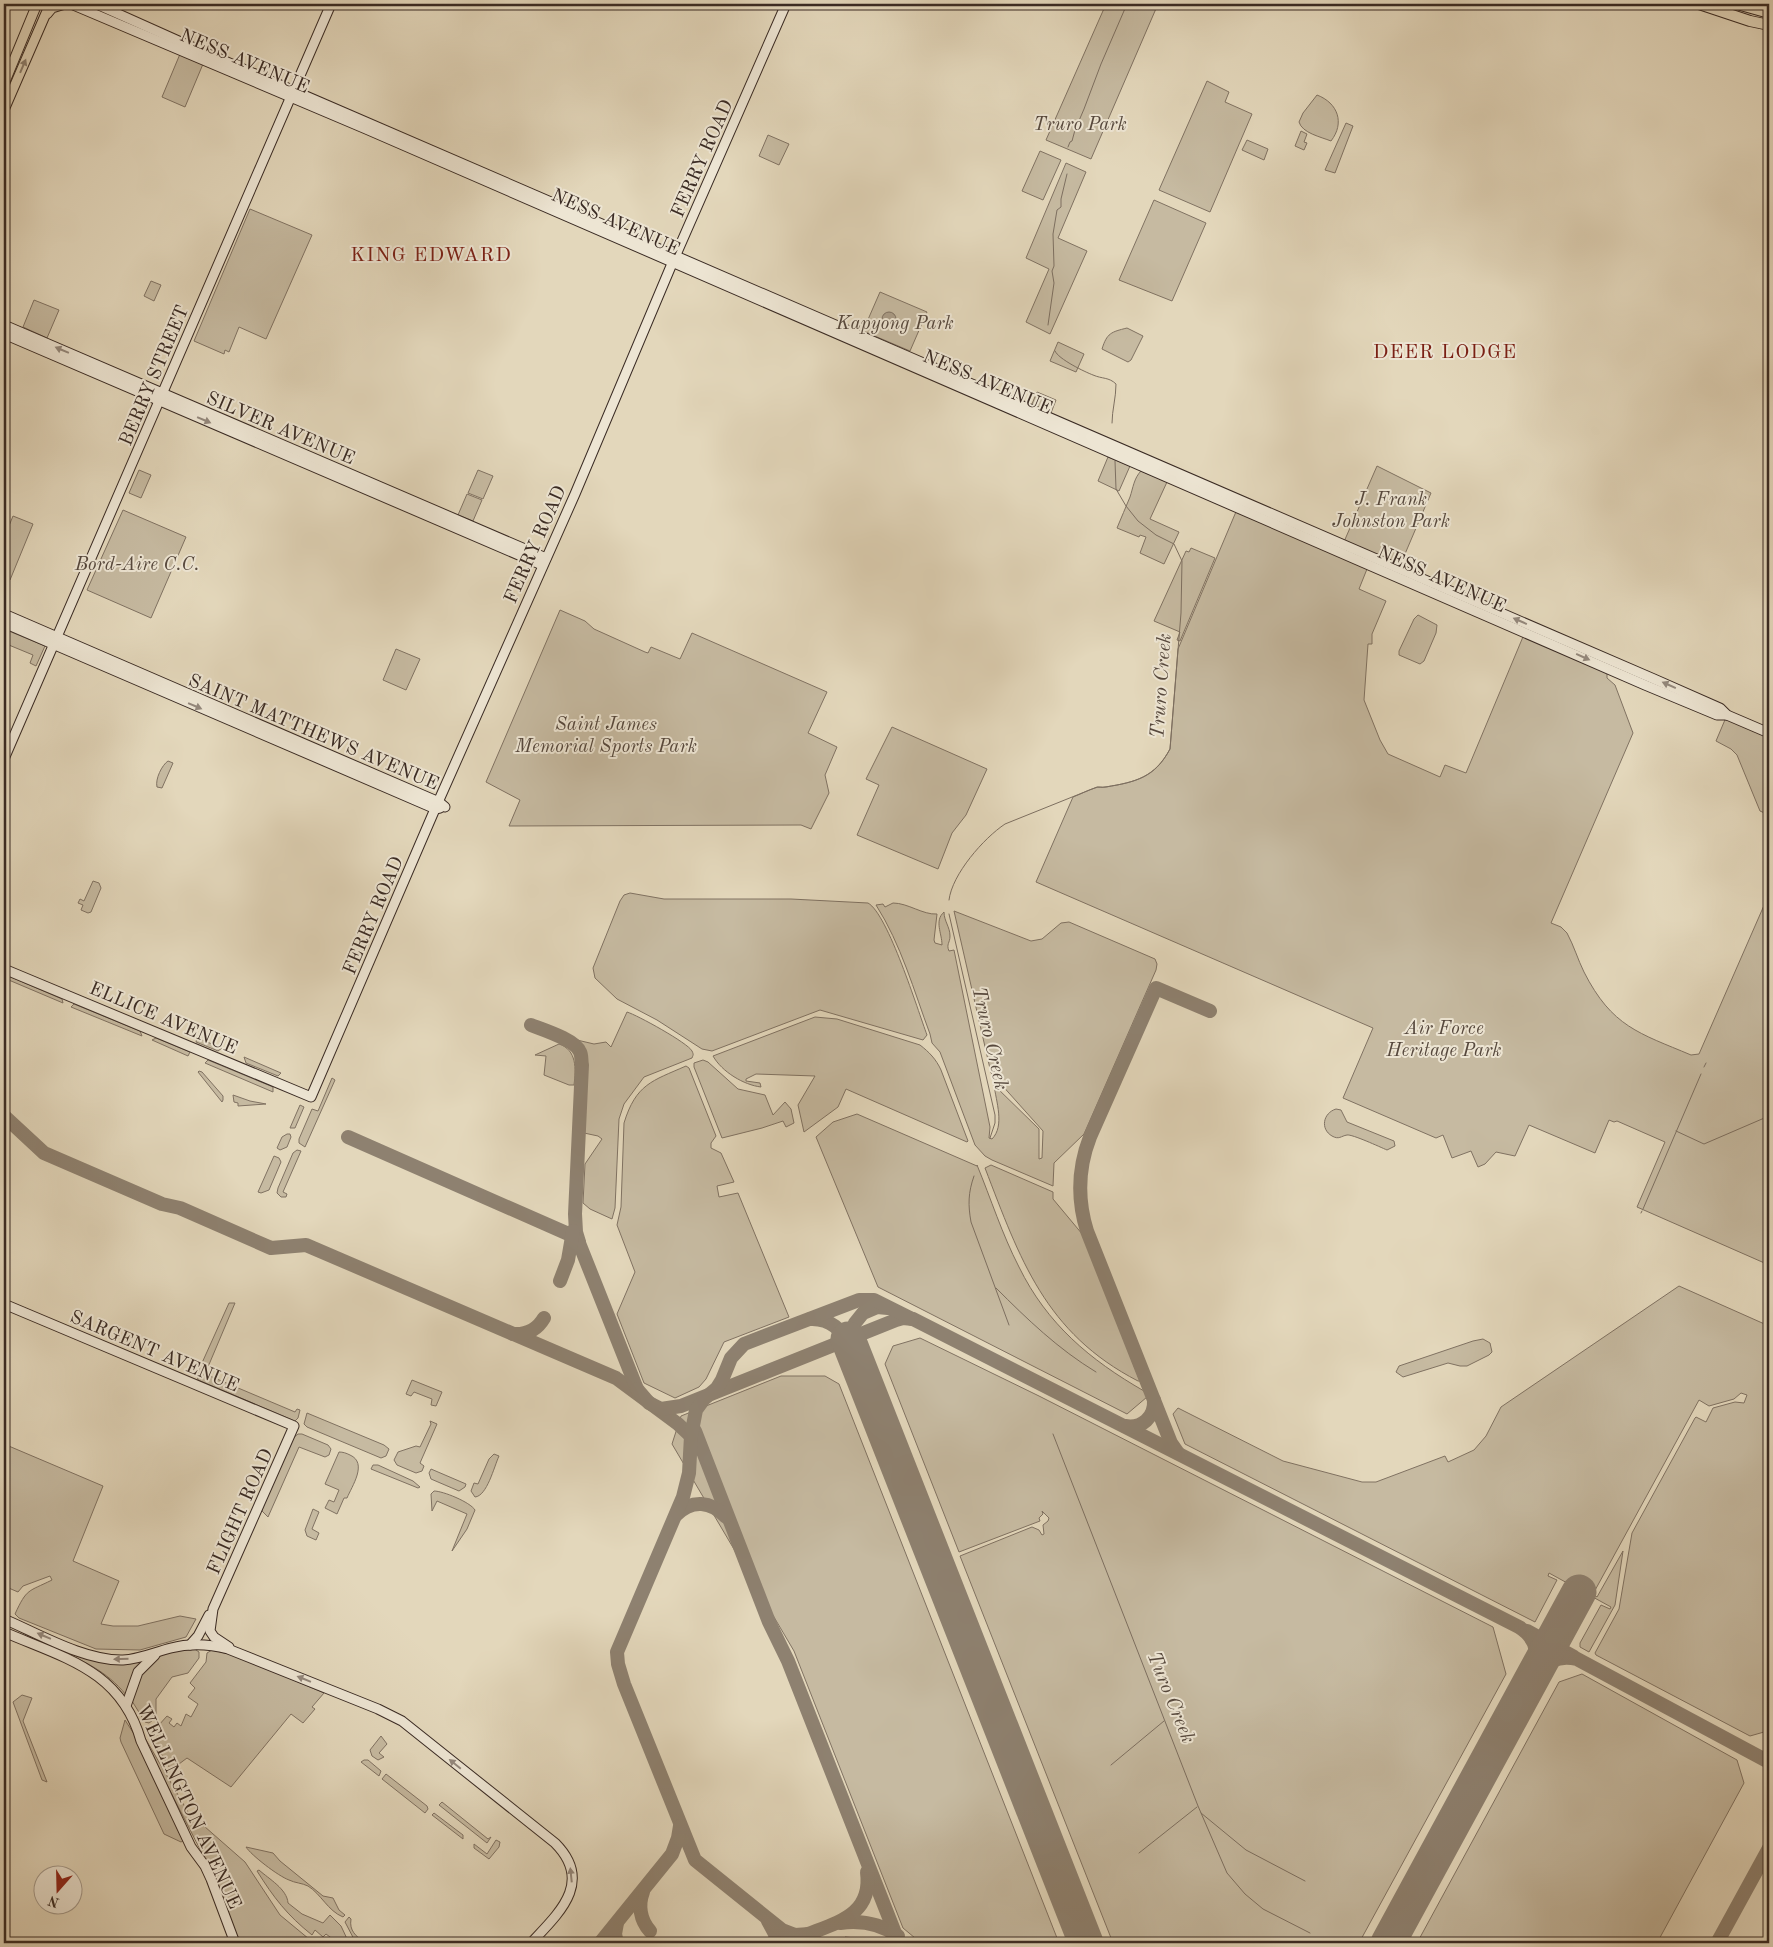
<svg xmlns="http://www.w3.org/2000/svg" width="1773" height="1947" font-family="'Old Standard TT',serif">
<style>
.green{fill:#c6baa1;stroke:#807262}
.water{fill:#aa9d88;stroke:#7d6f60}
.lines{fill:none;stroke-linecap:round;stroke-linejoin:round}
.stream{stroke:#7d6f60;stroke-width:1}
.taxiway{stroke:#8e8170;stroke-width:14}
.runway{stroke:#8e8170;stroke-width:35}
.secondary-casing{stroke:#3a2b24;stroke-width:11}
.primary-casing{stroke:#3a2b24;stroke-width:11}
.highway-casing{stroke:#3a2b24;stroke-width:12}
.secondary{stroke:#ede5d3;stroke-width:9}
.primary{stroke:#e3d7bb;stroke-width:9}
.highway{stroke:#e3d7bb;stroke-width:10}
.oneway{fill:#8e8170}
.oneway2{fill:#94887c}
.labels{text-anchor:middle;stroke-width:4;stroke-linejoin:round;paint-order:stroke}
.street-label{font-size:19px;fill:#3a2b24;stroke:#ede5d3}
.park-label{font-size:19px;font-style:italic;fill:#56483d;stroke:#ede5d3}
.neighbourhood-label{font-size:20px;letter-spacing:1px;fill:#7a1f14;stroke:#ede5d3}
.water-label{font-size:20px;font-style:italic;fill:#56483d;stroke:#ede5d3}
</style>
<rect width="100%" height="100%" fill="#e3d7bb"/>
<filter id="stains"><feTurbulence type="fractalNoise" baseFrequency=".004" numOctaves="4"/><feColorMatrix values="0 0 0 0 .2 0 0 0 0 .09 0 0 0 0 .02 0 0 0 .5 -.17"/></filter>
<radialGradient id="worn" r=".72"><stop offset=".6" stop-color="#630" stop-opacity="0"/><stop offset="1" stop-color="#630" stop-opacity=".3"/></radialGradient>
<g class="green">
<path d="M1106,4H1158L1091,159L1046,140Z"/>
<path d="M180,54L203,64L185,107L162,97Z"/>
<path d="M1207,81L1229,92L1225,102L1252,114L1210,212L1159,190Z"/>
<path d="M1317,95C1338,103 1345,123 1331,141C1321,137 1302,133 1299,122L1303,113Z"/>
<path d="M1346,123L1353,126L1335,173L1325,170Z"/>
<path d="M1301,131L1307,134L1304,142L1307,143L1304,150L1295,146Z"/>
<path d="M768,135L789,144L779,165L759,156Z"/>
<path d="M1247,140L1268,149L1264,160L1242,150Z"/>
<path d="M1040,151L1061,160L1043,200L1022,191Z"/>
<path d="M1066,163L1086,172L1058,238L1087,251L1050,334L1026,322L1049,269L1026,258Z"/>
<path d="M1154,200L1206,223L1172,301L1119,280Z"/>
<path d="M250,209L312,235L266,339L239,327L229,352L225,350L224,354L194,341Z"/>
<path d="M151,281L161,285L154,301L144,296Z"/>
<path d="M880,292L927,312L910,351L863,331Z"/>
<path d="M34,300L59,310L47,338L23,327Z"/>
<path d="M1127,328L1143,336L1131,360L1128,362L1102,349C1107,333 1111,332 1127,328Z"/>
<path d="M1058,342L1084,354L1076,372L1050,361Z"/>
<path d="M1037,392L1056,400L1051,413L1032,404Z"/>
<path d="M1108,457L1130,466L1119,491L1098,481Z"/>
<path d="M1377,466L1431,493L1399,568L1343,544Z"/>
<path d="M139,470L151,475L141,498L129,493Z"/>
<path d="M478,470L493,476L483,499L468,493Z"/>
<path d="M1141,471L1167,482L1150,519L1179,532L1164,564L1140,553L1146,537L1140,535L1139,537L1117,528C1121,518 1126,507 1130,497C1133,488 1134,478 1141,471Z"/>
<path d="M467,494L482,500L473,521L458,515Z"/>
<path d="M1238,507L1369,564L1359,589L1386,601L1372,634V644H1368L1364,700L1380,740L1388,754L1440,777L1445,765L1466,773L1525,632L1607,672V678L1615,685L1633,733L1551,923L1561,927L1567,933C1574,946 1578,960 1584,972C1612,1027 1639,1033 1691,1055L1699,1054L1769,894V1265L1637,1207L1665,1142L1617,1121L1614,1122L1609,1120L1595,1153L1529,1125L1515,1156L1496,1152L1485,1164L1478,1167L1471,1151L1452,1158L1443,1135L1436,1138L1343,1098L1373,1028L1036,882L1073,797C1081,794 1088,790 1095,788C1099,786 1102,788 1106,787C1136,782 1155,777 1170,749L1178,649Z"/>
<path d="M123,510L186,537L151,618L87,590Z"/>
<path d="M13,516L33,524L10,580L4,577V538Z"/>
<path d="M1191,548L1215,558L1180,641L1177,640L1180,632L1154,621L1186,551L1189,552Z"/>
<path d="M560,610L585,621L594,629L645,652L648,653L651,647L680,659L692,633L827,692L808,733L837,747L825,775L829,793L811,829L801,825L509,826L520,800L486,782Z"/>
<path d="M1418,615L1437,625L1436,633L1424,661L1420,664L1399,655V651L1414,619Z"/>
<path d="M4,629L45,646L36,666L30,663L33,655L4,643Z"/>
<path d="M396,649L420,659L406,690L383,680Z"/>
<path d="M1727,715L1769,733V815L1760,811L1737,755L1731,749L1716,741Z"/>
<path d="M892,727L987,769L966,815L952,833L938,869L857,835L879,785L866,779Z"/>
<path d="M168,761L173,763L162,788L157,787C155,779 162,765 168,761Z"/>
<path d="M93,881L99,883L101,888L91,912L88,913L81,910L83,905L78,903L80,899L84,901Z"/>
<path d="M630,893L664,899H791L868,903C888,914 918,1011 927,1035L923,1040L820,1010L712,1051L702,1049L657,1020L617,999L595,978L593,968L620,901L624,895Z"/>
<path d="M893,903C908,903 923,915 937,914L934,940L935,943L942,945C942,933 934,921 944,912C944,921 950,927 950,936C950,943 946,944 949,951L954,950L990,1127L989,1138L992,1139C1005,1126 996,1101 994,1085L1039,1129V1159L1042,1158L1043,1131L991,1073L954,911L1031,941L1042,939L1061,923L1069,922L1155,959L1157,964L1156,970L1084,1134L1054,1163L1053,1186L992,1160L985,1156L975,1145L940,1052L932,1043L930,1034C914,991 901,944 876,905L883,904L885,907Z"/>
<path d="M4,974L62,999L63,1003L4,978Z"/>
<path d="M74,1004L140,1031L142,1036L71,1007Z"/>
<path d="M627,1012C637,1015 688,1043 692,1051C694,1055 693,1055 692,1058L644,1077L624,1104L619,1119L615,1208L612,1219L590,1209L583,1203L585,1164L602,1139L598,1136L584,1133L587,1058L584,1049L577,1040L594,1044L606,1042L611,1047Z"/>
<path d="M815,1017L837,1019L920,1045C929,1052 936,1059 941,1070L968,1141L967,1142L846,1089L838,1107L804,1132L798,1105L815,1076L756,1074L746,1079V1081L760,1083L761,1087C744,1085 722,1072 713,1056Z"/>
<path d="M156,1038L190,1052L188,1056L152,1040Z"/>
<path d="M197,1038L222,1048L218,1051L196,1042Z"/>
<path d="M559,1044C577,1050 576,1069 574,1085H569L544,1075L546,1056L535,1055Z"/>
<path d="M244,1057L281,1073L278,1076L246,1063Z"/>
<path d="M208,1060L273,1087V1092L205,1063Z"/>
<path d="M703,1060L708,1062L738,1089L765,1095L773,1115L785,1102L791,1109L794,1123L786,1127L783,1121L762,1128L722,1138L694,1067V1063Z"/>
<path d="M686,1066L689,1068L716,1136L711,1143V1148L721,1153L734,1182L717,1186L719,1197L738,1193L789,1317L724,1342L706,1379L699,1387L675,1398L644,1383L617,1314L635,1272L617,1225L621,1207L624,1123C636,1084 652,1081 686,1066Z"/>
<path d="M199,1071L202,1072L223,1096V1100L222,1102L198,1072Z"/>
<path d="M332,1078L335,1080L305,1147L299,1143V1139L312,1109L318,1111Z"/>
<path d="M233,1095L250,1101L266,1104L238,1106V1103L234,1102Z"/>
<path d="M300,1105L304,1107L295,1128H290Z"/>
<path d="M1336,1109L1341,1110L1347,1122L1394,1141L1395,1146L1387,1150C1380,1147 1352,1134 1347,1135C1341,1136 1339,1140 1332,1136C1320,1129 1323,1113 1336,1109Z"/>
<path d="M857,1114L977,1166V1165C991,1199 1002,1234 1019,1267C1047,1324 1090,1360 1144,1391L1147,1397L1127,1414L878,1287L816,1137L833,1122Z"/>
<path d="M287,1134H290L291,1137L287,1147L280,1150L277,1148L282,1137Z"/>
<path d="M297,1150L301,1151L283,1192L287,1194L286,1197H281L277,1193L278,1188L293,1153Z"/>
<path d="M274,1156L279,1158L281,1162L269,1190L261,1193L258,1192Z"/>
<path d="M991,1165L1053,1192V1199L1083,1235L1140,1381H1138C1045,1333 1020,1259 985,1168Z"/>
<path d="M1679,1286L1769,1326V1722L1764,1732L1750,1736L1596,1655L1595,1653L1619,1609L1632,1533L1695,1418L1696,1417L1706,1422L1713,1408L1735,1402L1744,1403L1747,1395L1741,1393L1734,1399L1709,1406L1699,1400L1593,1594L1597,1597L1623,1551L1615,1605L1589,1652L1580,1647V1643L1601,1605L1610,1609L1611,1607L1549,1573L1548,1576L1557,1580L1535,1622L1185,1444L1173,1414L1178,1408L1283,1461L1362,1482H1376L1445,1456L1448,1462L1474,1450L1486,1436L1501,1407Z"/>
<path d="M229,1303H235L205,1374L295,1412L297,1409L300,1410L298,1418L295,1421L198,1380L197,1374Z"/>
<path d="M920,1338L1039,1396L1493,1627L1506,1674L1359,1943H1113L960,1556L1032,1527L1039,1530L1042,1535L1044,1534L1043,1525L1048,1521L1049,1518L1042,1511L1043,1514L1039,1518L1040,1521L959,1552L885,1364L893,1346Z"/>
<path d="M1483,1339L1490,1343L1492,1352L1489,1355L1467,1366H1460L1448,1363L1403,1377L1396,1372L1399,1366L1473,1341Z"/>
<path d="M781,1376H825L839,1384L1059,1943H921L903,1928L794,1651L672,1444L681,1416Z"/>
<path d="M412,1380L442,1392L436,1406L431,1405L432,1399L414,1392L411,1396L406,1394Z"/>
<path d="M307,1413L384,1445L389,1449L386,1456L381,1458L307,1427L304,1424Z"/>
<path d="M430,1421L437,1424L420,1463L424,1466L422,1471L416,1473L397,1465L394,1460L398,1452L416,1446L420,1447L431,1424Z"/>
<path d="M302,1434L328,1445L331,1449L329,1455L325,1457L299,1447L268,1517L262,1511L263,1507L293,1438L298,1434Z"/>
<path d="M4,1444L103,1486L73,1561L119,1581L101,1624L113,1626H138L180,1616L196,1619L186,1637L140,1650L96,1649L19,1618L15,1614C27,1588 28,1592 52,1580L50,1576L23,1586L18,1592L4,1586L6,1574L4,1573Z"/>
<path d="M339,1452C343,1452 346,1453 350,1455C368,1463 352,1486 347,1498H344L337,1514L325,1508L329,1500L334,1502L339,1490L325,1484Z"/>
<path d="M494,1454L499,1456C494,1467 487,1496 475,1497L471,1491L474,1483L478,1484L489,1459Z"/>
<path d="M373,1465H378L413,1481L420,1487L418,1488L371,1469Z"/>
<path d="M431,1469L466,1484L465,1487L459,1491L431,1479L429,1473Z"/>
<path d="M434,1491C443,1491 470,1502 475,1510L467,1529L452,1551L467,1514L437,1501L432,1511L431,1494Z"/>
<path d="M313,1509L319,1512L312,1529L319,1533L316,1540L307,1536L305,1530Z"/>
<path d="M55,1647L143,1660L144,1661L126,1695C107,1671 82,1660 54,1648Z"/>
<path d="M193,1648L199,1652V1658L188,1673L172,1677L156,1699V1718L149,1723L145,1722L132,1701L139,1676L159,1656L173,1651Z"/>
<path d="M212,1650L237,1656L324,1693L312,1707L315,1709L303,1723L291,1714L231,1787L187,1758L171,1770L148,1732L158,1726L167,1716L172,1719L169,1723L174,1727L177,1723L181,1726L186,1714L191,1717L198,1704L188,1697L195,1688L190,1683L206,1662L207,1653Z"/>
<path d="M1582,1674L1737,1760L1744,1783L1657,1943H1417L1559,1682Z"/>
<path d="M22,1695L32,1698L23,1721L47,1782L42,1780L13,1702Z"/>
<path d="M125,1720L134,1734L183,1841L181,1842L164,1834L121,1742L120,1738Z"/>
<path d="M381,1736L387,1744L379,1753L384,1757L378,1760L372,1756L370,1750Z"/>
<path d="M143,1738H145L188,1812L245,1862L280,1915L309,1939L305,1943H237L206,1861Z"/>
<path d="M364,1760H368L381,1771L379,1776L361,1762Z"/>
<path d="M386,1774L427,1806L428,1809L425,1813L382,1779Z"/>
<path d="M442,1802L488,1839L491,1837L487,1843L439,1805Z"/>
<path d="M434,1813L463,1835V1839L432,1815Z"/>
<path d="M496,1840L500,1842L499,1847L489,1859L474,1848V1844L487,1854Z"/>
<path d="M246,1847L273,1853L280,1861L323,1896L333,1898L339,1910L345,1915L343,1917C328,1911 321,1894 308,1886C302,1883 295,1883 289,1880C278,1876 251,1855 246,1847Z"/>
<path d="M259,1870C269,1879 287,1889 288,1903L302,1914L323,1923L330,1915L341,1926L349,1943H338L326,1934L323,1937L315,1930L312,1935C287,1915 274,1898 257,1871Z"/>
<path d="M349,1917L351,1919C349,1931 356,1936 365,1943H356L345,1922Z"/>
<path d="M845,1937L866,1939L871,1943H840Z"/>
</g>
<circle class="water" cx="889" cy="319" r="7"/>
<g class="lines">
<g class="stream">
<path d="M1068,147L1070,142L1072,141L1075,130L1084,109L1101,64L1127,4"/>
<path d="M1048,325L1054,283L1052,271L1054,266L1053,234L1057,210L1061,207V199L1067,174"/>
<path d="M1055,351C1058,359 1085,372 1093,375C1102,379 1109,377 1116,384C1116,398 1112,410 1112,423"/>
<path d="M949,900C952,874 984,838 1005,824L1097,787C1105,788 1109,786 1117,785C1143,780 1157,773 1170,749L1181,613L1182,561L1174,544L1156,535L1138,521L1126,506L1116,489L1115,461"/>
<path d="M949,914L995,1115V1123L990,1138"/>
<path d="M1704,1067L1706,1063"/>
<path d="M1676,1131L1704,1144L1769,1116"/>
<path d="M974,1176C968,1193 968,1205 971,1222L1009,1325"/>
<path d="M1643,1209L1701,1074"/>
<path d="M1641,1213L1642,1211"/>
<path d="M996,1288C1027,1319 1058,1349 1096,1372"/>
<path d="M1053,1434L1198,1806L1227,1873L1245,1894L1263,1909L1310,1933"/>
<path d="M1111,1765L1164,1721"/>
<path d="M1201,1813L1246,1850L1305,1881"/>
<path d="M1139,1853L1197,1807"/>
</g>
<g class="taxiway">
<path d="M531,1025C544,1030 576,1040 580,1052C582,1056 581,1061 582,1065L575,1214L576,1232L579,1242"/>
<path d="M4,1116L44,1153L162,1204L180,1208L271,1248L306,1245L616,1378L678,1424L695,1440"/>
<path d="M348,1137L573,1236L579,1243L639,1394"/>
<path d="M560,1281L568,1260L573,1231"/>
<path d="M810,1319C830,1318 843,1330 850,1348"/>
<path d="M513,1334C527,1335 537,1330 544,1318"/>
<path d="M637,1389L649,1403L661,1409L681,1406L896,1320L903,1318L913,1319L1519,1627C1540,1640 1539,1659 1531,1680"/>
<path d="M879,1415L852,1347L851,1335L855,1323L863,1313L877,1307L888,1308"/>
<path d="M1125,1426C1142,1429 1155,1417 1154,1400"/>
<path d="M695,1431L769,1622L788,1661L899,1943"/>
<path d="M1178,1453L1171,1443L1087,1231C1077,1199 1078,1168 1090,1137L1156,988L1210,1011"/>
<path d="M676,1515C692,1499 711,1501 726,1517"/>
<path d="M1527,1631L1574,1657"/>
<path d="M1533,1677C1545,1663 1557,1654 1577,1659L1769,1762"/>
<path d="M643,1892C638,1905 640,1920 650,1931"/>
<path d="M768,1921L775,1934L776,1943"/>
<path d="M617,1923L615,1934L617,1943"/>
<path d="M840,1923C861,1920 881,1924 898,1936"/>
<path d="M810,1934L795,1935L782,1930L695,1860L624,1684L618,1664L617,1652L683,1497L689,1473L691,1436L696,1410L704,1399L717,1388L722,1380L731,1358L744,1344L859,1300H874L912,1319"/>
<path d="M801,1937C834,1923 873,1917 867,1872"/>
<path d="M600,1943L672,1854L678,1838L680,1826"/>
<path d="M1717,1943L1769,1848"/>
</g>
<g class="runway">
<path d="M848,1339L1086,1943"/>
<path d="M1388,1943L1579,1592"/>
</g>
<g class="secondary-casing">
<g id="secondary">
<path d="M71,4L366,129L1645,685L1717,715H1727"/>
<path d="M96,4L181,42L1654,679L1720,708L1727,715L1769,733"/>
<path d="M4,325L546,558"/>
<path d="M4,334L542,565"/>
<path d="M4,614L439,802L445,807"/>
<path d="M4,623L431,807L435,809L440,808"/>
<path d="M4,759L331,4"/>
<path d="M4,969L311,1097L435,809L575,494L671,266L786,4"/>
<path d="M4,1304L294,1426L213,1609L210,1631L214,1637L229,1647"/>
<path d="M4,1619C39,1634 85,1661 123,1660C140,1659 155,1652 171,1648C190,1643 209,1644 228,1649L378,1709L402,1721L555,1843C594,1882 559,1913 531,1943"/>
<path d="M4,1632C64,1658 121,1670 141,1741L191,1847L205,1866L211,1879L235,1943"/>
<path d="M190,1645L198,1636L209,1615"/>
<path d="M126,1706L138,1672L155,1655"/>
</g>
</g>
<g class="primary-casing">
<g id="primary">
<path d="M47,14L52,8L65,4"/>
<path d="M4,84L37,4"/>
<path d="M4,110L50,4"/>
</g>
</g>
<g class="highway-casing">
<g id="highway">
<path d="M1699,4L1750,21L1769,25"/>
<path d="M1737,4L1769,13"/>
</g>
</g>
<use href="#secondary" class="secondary"/>
<use href="#primary" class="primary"/>
<use href="#highway" class="highway"/>
</g>
<defs><path id="oneway-solid" d="M-6-.8H1V-3.2L6.5 0L1 3.2V.8H-6Z" transform="scale(1.25)"/></defs>
<use class="oneway" href="#oneway-solid" transform="translate(23 66) rotate(-67)"/>
<g class="oneway2">
<use href="#oneway-solid" transform="translate(62 350) rotate(-157)"/>
<use href="#oneway-solid" transform="translate(204 420) rotate(23)"/>
<use href="#oneway-solid" transform="translate(1520 621) rotate(-156)"/>
<use href="#oneway-solid" transform="translate(1583 657) rotate(24)"/>
<use href="#oneway-solid" transform="translate(1669 685) rotate(-156)"/>
<use href="#oneway-solid" transform="translate(195 706) rotate(23)"/>
<use href="#oneway-solid" transform="translate(44 1636) rotate(-157)"/>
<use href="#oneway-solid" transform="translate(121 1659) rotate(179)"/>
<use href="#oneway-solid" transform="translate(304 1679) rotate(-158)"/>
<use href="#oneway-solid" transform="translate(455 1764) rotate(-141)"/>
<use href="#oneway-solid" transform="translate(571 1875) rotate(-96)"/>
</g>
<g class="labels">
<g class="street-label">
<text transform="translate(245 60) rotate(23)" y="7">NESS AVENUE</text>
<text transform="translate(701 158) rotate(-66)" y="7">FERRY ROAD</text>
<text transform="translate(616 221) rotate(24)" y="7">NESS AVENUE</text>
<text transform="translate(153 375) rotate(-67)" y="7">BERRY STREET</text>
<text transform="translate(988 381) rotate(23)" y="7">NESS AVENUE</text>
<text transform="translate(281 427) rotate(23)" y="7">SILVER AVENUE</text>
<text transform="translate(534 544) rotate(-66)" y="7">FERRY ROAD</text>
<text transform="translate(1442 578) rotate(24)" y="7">NESS AVENUE</text>
<text transform="translate(314 731) rotate(23)" y="7">SAINT MATTHEWS AVENUE</text>
<text transform="translate(372 915) rotate(-67)" y="7">FERRY ROAD</text>
<text transform="translate(164 1017) rotate(23)" y="7">ELLICE AVENUE</text>
<text transform="translate(155 1350) rotate(23)" y="7">SARGENT AVENUE</text>
<text transform="translate(239 1511) rotate(-66)" y="7">FLIGHT ROAD</text>
<text transform="translate(190 1806) rotate(65)" y="7">WELLINGTON AVENUE</text>
</g>
<g class="park-label">
<text x="1080" y="130">Truro Park</text>
<text x="895" y="329">Kapyong Park</text>
<text x="1391" y="505">J. Frank<tspan x="1391" dy="22">Johnston Park</tspan></text>
<text x="137" y="570">Bord-Aire C.C.</text>
<text x="606" y="730">Saint James<tspan x="606" dy="22">Memorial Sports Park</tspan></text>
<text x="1444" y="1034">Air Force<tspan x="1444" dy="22">Heritage Park</tspan></text>
</g>
<g class="neighbourhood-label">
<text x="431" y="261">KING EDWARD</text>
<text x="1445" y="358">DEER LODGE</text>
</g>
<g class="water-label">
<text transform="translate(1160 686) rotate(-86)" y="7">Truro Creek</text>
<text transform="translate(991 1038) rotate(77)" y="7">Truro Creek</text>
<text transform="translate(1172 1697) rotate(68)" y="7">Turo Creek</text>
</g>
</g>
<rect width="1773" height="1947" fill="none" stroke="#e3d7bb" stroke-width="20"/>
<rect x="5" y="5" width="1763" height="1937" fill="none" stroke="#3a2b24" stroke-width="2.5"/>
<rect x="10" y="10" width="1753" height="1927" fill="none" stroke="#3a2b24"/>
<g transform="translate(58 1890) rotate(200)"><circle r="24" fill="#ede5d3" stroke="#a59b8d"/>
<path d="M0-4L9 19L0 12L-9 19Z" fill="#8f2418"/>
<text y="-8" font-size="14" font-weight="bold" text-anchor="middle" fill="#3a2b24">N</text>
</g>
<rect width="100%" height="100%" filter="url(#stains)"/>
<rect width="100%" height="100%" fill="url(#worn)"/>
</svg>
